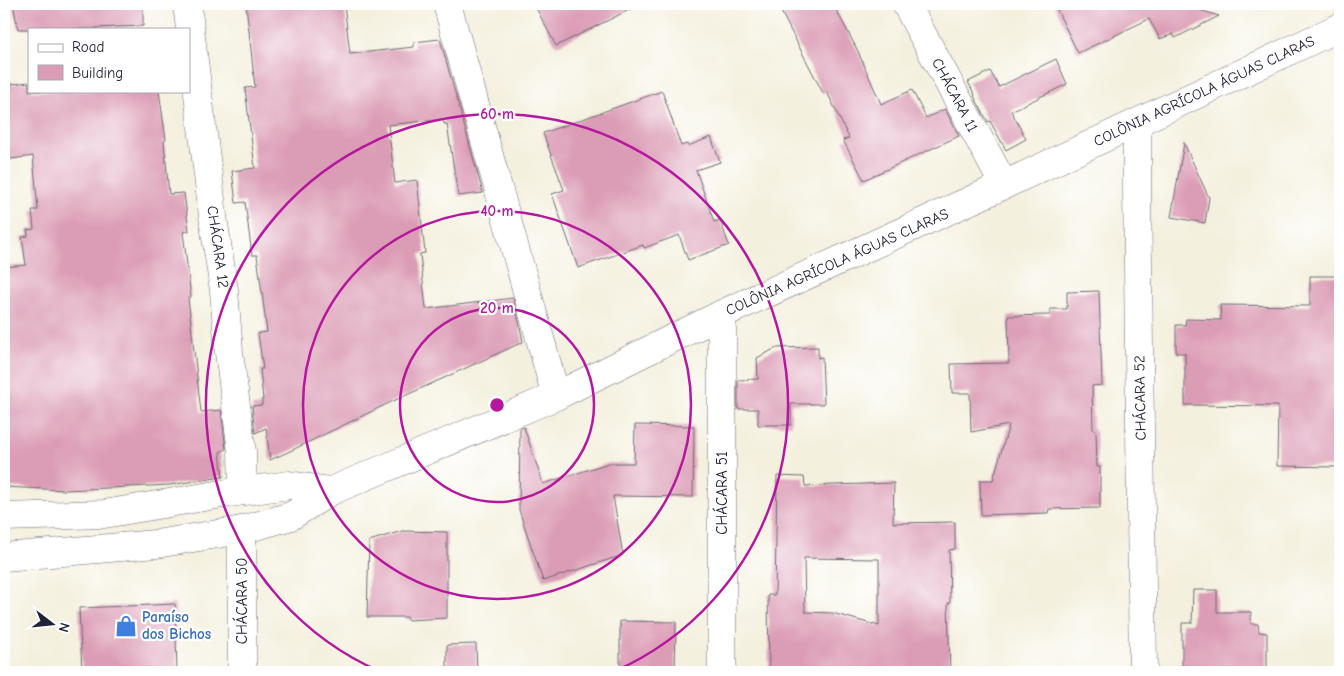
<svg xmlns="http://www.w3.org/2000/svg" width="1344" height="676" font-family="'Comic Neue',sans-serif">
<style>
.building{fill:#db9cb5;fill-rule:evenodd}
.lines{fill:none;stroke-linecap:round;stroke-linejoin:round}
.street-casing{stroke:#6c6a74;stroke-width:29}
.secondary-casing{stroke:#6c6a74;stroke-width:29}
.street{stroke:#fff;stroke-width:28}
.secondary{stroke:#fff;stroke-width:28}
.ring{fill:none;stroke:#b5179e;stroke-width:2.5}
.labels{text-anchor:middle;stroke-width:4.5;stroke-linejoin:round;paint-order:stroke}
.street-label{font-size:15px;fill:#22223b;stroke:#fff}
.shop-label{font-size:15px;font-weight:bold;fill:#366cbe;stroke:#fff;text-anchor:start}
.centre{fill:#b5179e;stroke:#fff;stroke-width:2.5}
.ring-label{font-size:15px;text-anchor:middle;font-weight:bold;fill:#b5179e;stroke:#fff;stroke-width:4.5;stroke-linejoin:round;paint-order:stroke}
</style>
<rect width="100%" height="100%" fill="#fff"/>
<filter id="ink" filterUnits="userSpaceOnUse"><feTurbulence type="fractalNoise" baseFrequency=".02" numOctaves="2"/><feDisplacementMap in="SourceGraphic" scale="10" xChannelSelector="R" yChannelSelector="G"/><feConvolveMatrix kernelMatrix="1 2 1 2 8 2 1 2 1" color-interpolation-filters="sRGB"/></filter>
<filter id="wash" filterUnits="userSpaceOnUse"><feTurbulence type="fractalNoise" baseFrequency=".0096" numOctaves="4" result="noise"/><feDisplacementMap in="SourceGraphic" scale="20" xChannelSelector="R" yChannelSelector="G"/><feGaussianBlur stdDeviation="1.12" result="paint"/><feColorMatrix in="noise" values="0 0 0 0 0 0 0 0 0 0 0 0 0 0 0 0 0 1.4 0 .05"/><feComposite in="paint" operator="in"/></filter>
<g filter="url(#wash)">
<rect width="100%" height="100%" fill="#f4f0de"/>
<g id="blocks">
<g class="building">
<path d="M13,4H143V26L95,28V29H18Z"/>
<path d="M246,4H344L350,54L414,47V42L440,39L483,193L458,196L447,124H444L443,119L388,125L395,183L417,180L425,253L420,254L426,309L513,298L519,322L523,342L389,403L288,452L270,460L266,428L255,433L252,406L262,405V399L263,400L260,369H263L258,333L267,332L257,255H252L245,202L236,203L232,171L255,168L245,88L255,87Z"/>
<path d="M534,4H641L556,46Z"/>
<path d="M777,4H833L859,53V54L881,104L912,90L926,118L945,109L959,136L864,180L843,140L849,138L827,92L823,93Z"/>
<path d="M1054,4H1181H1180L1219,16L1175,38L1173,34L1160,39L1149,19L1078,53Z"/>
<path d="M1056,59L1067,84L1011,111L1026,139L1006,150L990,121L988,122L974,96L975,95L968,82L990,71L999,87Z"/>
<path d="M29,82V91H159L166,140L164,141L169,194L184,193L189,231L183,232L191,297L188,298L201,412L221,410L226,449L220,452L223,477L169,485L65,490L4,487V267L26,265L22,237L28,236L27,230L34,229L32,210H38L33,156L4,160V85Z"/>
<path d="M662,91L681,146L687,144L688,146L711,137L720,162L696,170L714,222L720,220L729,245L688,260L679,235L644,248L643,245L578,268L552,194L564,190L543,133Z"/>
<path d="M1184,143L1209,198L1205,223L1171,217Z"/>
<path d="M1310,276H1340V467L1277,466L1278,406L1185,405V353H1176V325H1185L1186,319L1221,320L1220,305L1310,306Z"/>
<path d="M1099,291L1102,385L1092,386L1093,429L1096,432L1097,467H1100V508L1049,509L1048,513L981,515L980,480H993L1009,425L971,432L970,393H952L951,364L1009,363L1008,316L1050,315V309H1067V292Z"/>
<path d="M818,347V358L822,357L824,404H791V425H758V409H738V380L758,379L757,358L776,348Z"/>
<path d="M635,425L694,426L693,497L613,496L623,555L543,581L519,510L520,428L524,427L543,484L609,463H634Z"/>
<path d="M777,476L804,477L805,486L894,483L893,523L955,522V549L949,550L950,603H948L950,672H769L768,595H775ZM804,558L879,559V626L832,613L805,612Z"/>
<path d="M402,531L447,532V618L407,620V617H367L369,541Z"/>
<path d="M1193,590H1217V612H1251V624H1258L1259,632L1267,633V672H1190L1189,666H1182V623H1192Z"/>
<path d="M175,604L177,672H82L79,608Z"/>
<path d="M620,621L676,622L675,672H620Z"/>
<path d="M476,644L477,672H447V645Z"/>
</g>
</g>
</g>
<g filter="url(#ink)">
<use href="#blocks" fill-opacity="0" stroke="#6c6a74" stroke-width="1"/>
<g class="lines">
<g class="street-casing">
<g id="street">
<path d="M187,4L214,224L224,290L229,352L242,452L243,491"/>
<path d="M447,4L556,396"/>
<path d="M906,4L1004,185"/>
<path d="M1137,123V185L1143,672"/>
<path d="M242,672V530"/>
<path d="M722,672V314"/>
</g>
</g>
<g class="secondary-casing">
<g id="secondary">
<path d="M4,517L104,514L222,494L289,485L331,491"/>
<path d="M4,557L156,544L242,530L291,516L331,491L556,396L722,314L1004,185L1340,27"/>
</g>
</g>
<use href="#street" class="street"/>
<use href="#secondary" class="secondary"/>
</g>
</g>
<g class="ring">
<circle cx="497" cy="405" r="97"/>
<circle cx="497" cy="405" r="194"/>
<path d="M381 672A291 291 0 1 1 613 672"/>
</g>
<defs>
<g id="shop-bare" transform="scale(1.725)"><path d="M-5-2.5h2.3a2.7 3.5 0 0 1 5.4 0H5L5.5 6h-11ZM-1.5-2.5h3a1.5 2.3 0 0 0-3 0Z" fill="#3f7fe0" stroke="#fff" stroke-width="2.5" paint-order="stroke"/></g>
</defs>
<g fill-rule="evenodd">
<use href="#shop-bare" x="126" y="626"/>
</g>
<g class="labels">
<g class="street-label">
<text transform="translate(1204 91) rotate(-25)" y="5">COLÔNIA AGRÍCOLA ÁGUAS CLARAS</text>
<text transform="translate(955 95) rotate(62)" y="5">CHÁCARA 11</text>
<text transform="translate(218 247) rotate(82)" y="5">CHÁCARA 12</text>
<text transform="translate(837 262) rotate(-24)" y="5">COLÔNIA AGRÍCOLA ÁGUAS CLARAS</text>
<text transform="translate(1140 398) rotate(-91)" y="5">CHÁCARA 52</text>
<text transform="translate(722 493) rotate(-90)" y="5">CHÁCARA 51</text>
<text transform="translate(242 601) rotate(-90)" y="5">CHÁCARA 50</text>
</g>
<g class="shop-label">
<text x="142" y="622">Paraíso<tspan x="142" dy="17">dos Bichos</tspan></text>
</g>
</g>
<circle cx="497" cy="405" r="8" class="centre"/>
<g class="ring-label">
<text x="497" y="119">60 m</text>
<text x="497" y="216">40 m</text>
<text x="497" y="313">20 m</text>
</g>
<rect width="1344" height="676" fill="none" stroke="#fff" stroke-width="20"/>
<rect x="28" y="28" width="162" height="65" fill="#ffffff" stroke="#a7a7b1"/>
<rect x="38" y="44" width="25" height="8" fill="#ffffff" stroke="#a7a7b1"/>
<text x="72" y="52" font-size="15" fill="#22223b">Road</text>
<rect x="38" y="65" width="25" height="15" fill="#db9cb5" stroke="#a7a7b1"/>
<text x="72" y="78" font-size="15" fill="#22223b">Building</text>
<g transform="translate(52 624) rotate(106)" stroke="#ffffff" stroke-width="4" paint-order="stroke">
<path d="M0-4L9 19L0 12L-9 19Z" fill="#22223b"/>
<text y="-8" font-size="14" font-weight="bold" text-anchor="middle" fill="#22223b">N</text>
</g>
</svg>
